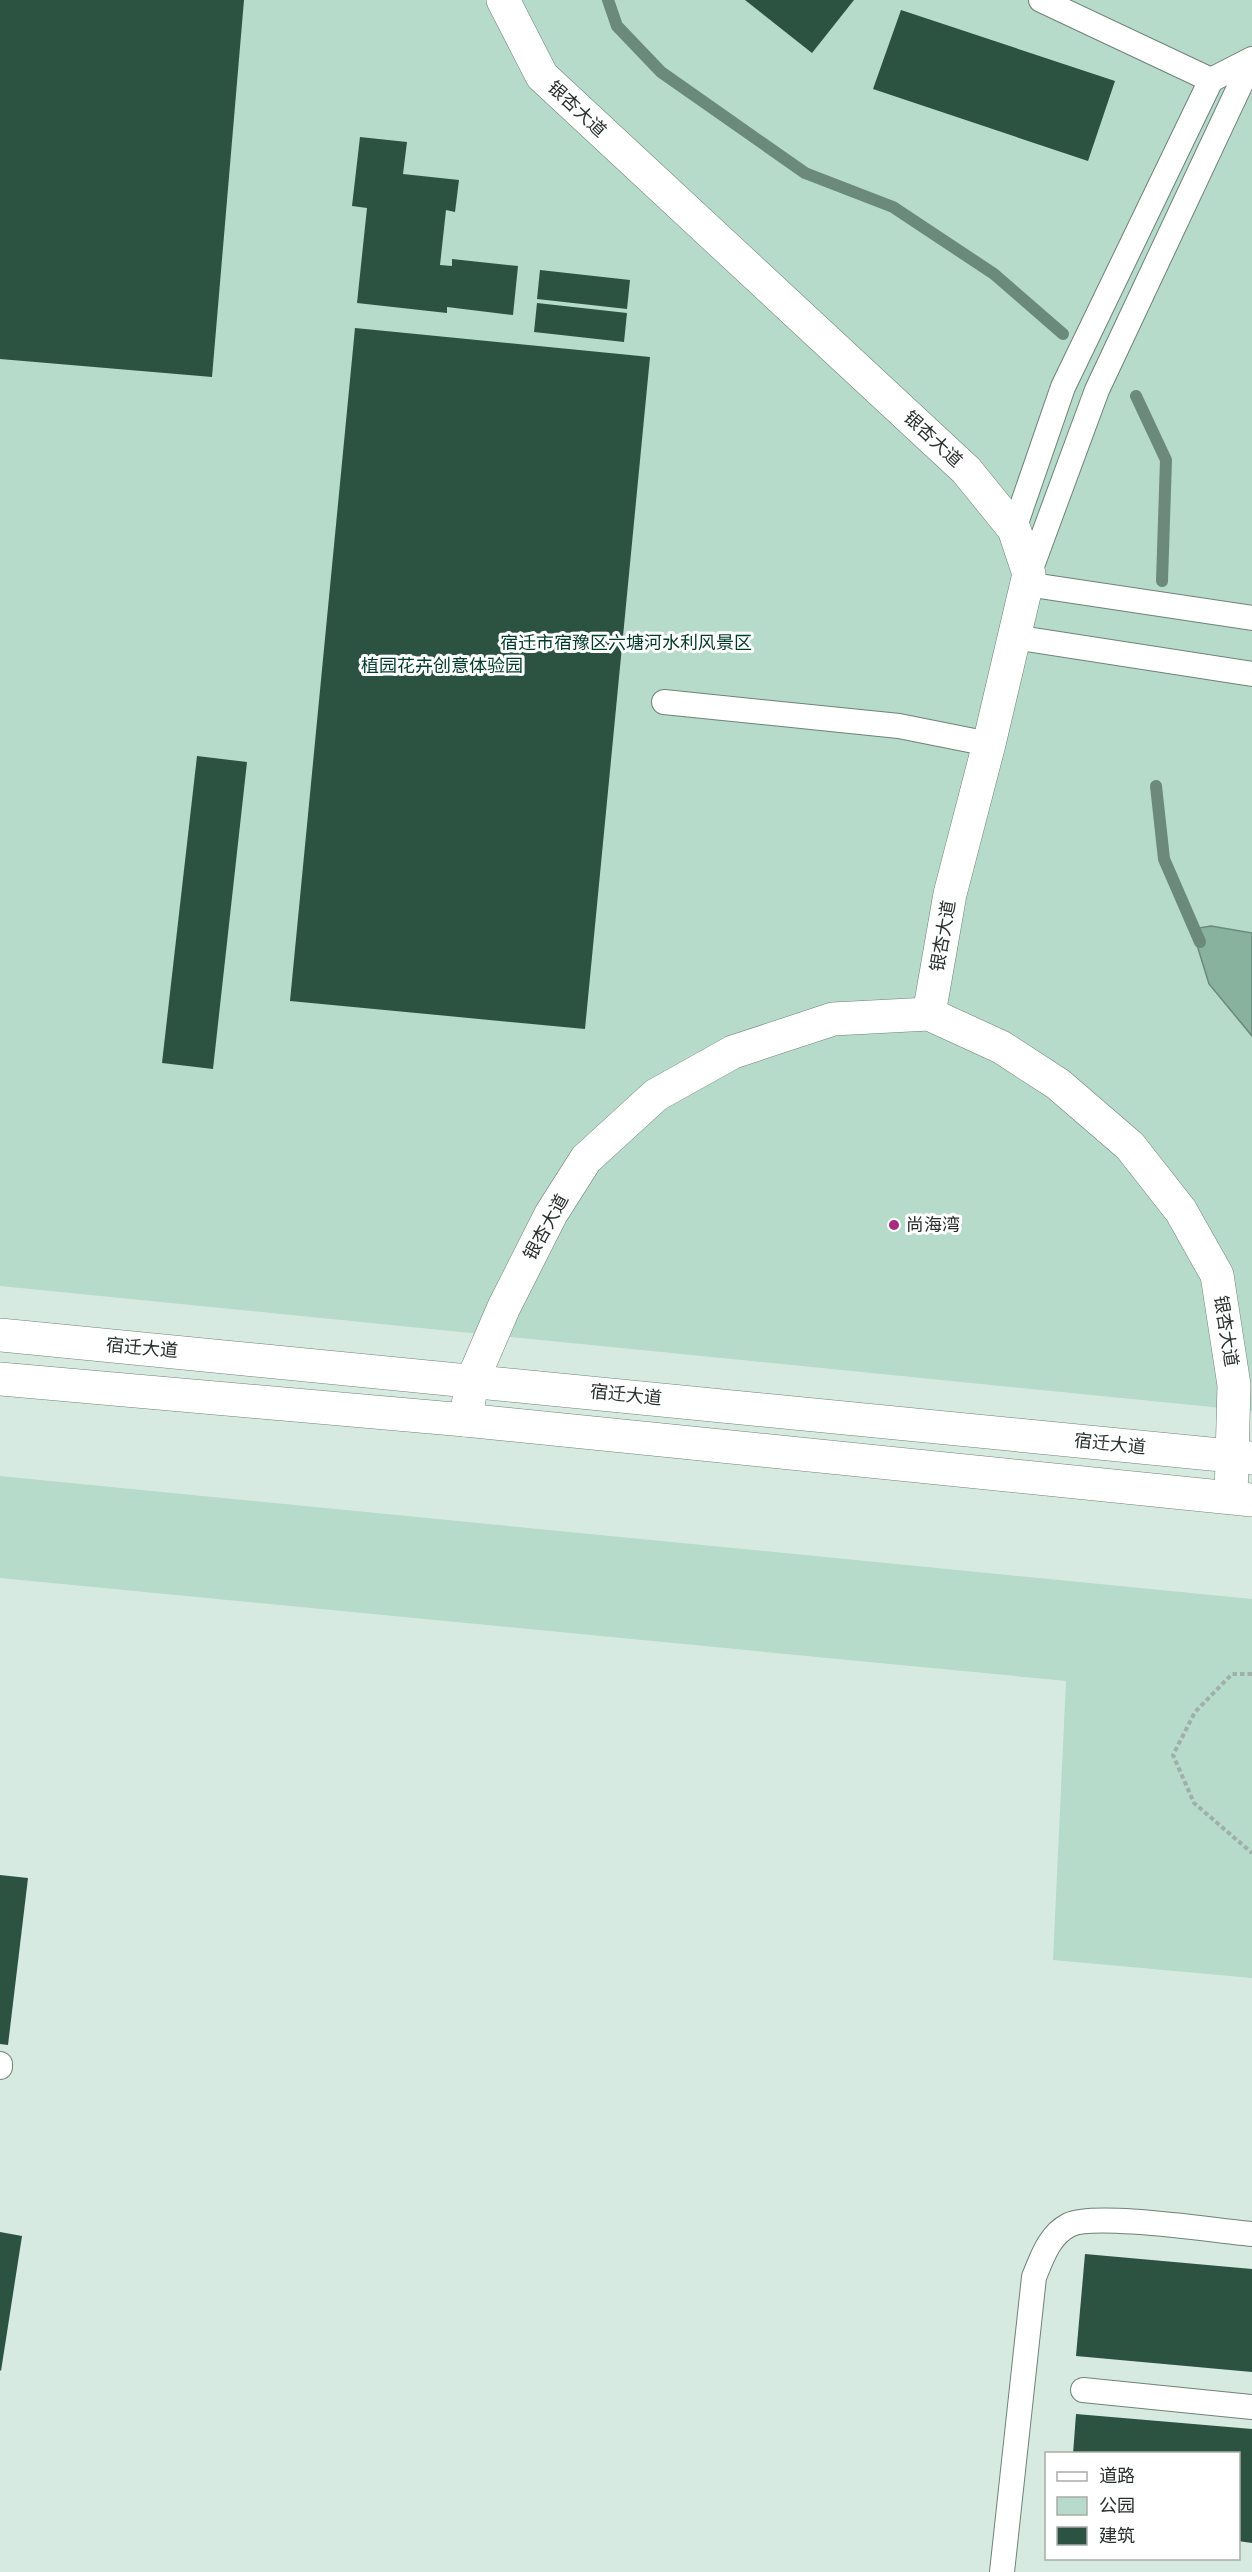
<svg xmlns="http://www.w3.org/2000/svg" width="1252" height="2572" font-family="Signika,'Noto Sans SC',sans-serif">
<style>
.green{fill:#b6dbca}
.water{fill:#88b19e;stroke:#6b8a7c;stroke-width:1.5}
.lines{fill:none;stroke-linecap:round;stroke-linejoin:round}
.stream{stroke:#6b8a7c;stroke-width:12}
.building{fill:#2c5242}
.service-casing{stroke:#6f8179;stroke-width:26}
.minor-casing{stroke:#6f8179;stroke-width:34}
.primary-casing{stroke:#6f8179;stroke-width:34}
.path{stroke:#a0afa8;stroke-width:4;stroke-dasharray:4.5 3;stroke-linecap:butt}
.service{stroke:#fff;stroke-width:24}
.minor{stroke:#fff;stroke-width:33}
.primary{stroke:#fff;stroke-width:33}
.poi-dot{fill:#a82b7d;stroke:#fff;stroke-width:2}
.labels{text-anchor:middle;stroke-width:6;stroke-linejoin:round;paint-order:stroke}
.street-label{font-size:18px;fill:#282f2c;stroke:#fff}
.park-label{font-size:18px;fill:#003a28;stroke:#fff}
.poi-label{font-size:18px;fill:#282f2c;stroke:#fff;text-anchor:start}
</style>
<rect width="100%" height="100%" fill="#d7eae1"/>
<g class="green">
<path d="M0,0H1252V1411L0,1286Z"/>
<path d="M0,1476L1252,1599V1978L1053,1960L1066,1681L0,1578Z"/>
</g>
<path class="water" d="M1211,926L1252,933V1036L1209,984L1192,929Z"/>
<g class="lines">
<g class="stream">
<path d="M608,0L617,26L661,72L805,173L893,207L994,274L1063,334"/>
<path d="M1136,396L1166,460L1162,581"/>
<path d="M1156,786L1164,859L1200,942"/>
</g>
</g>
<g class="building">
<path d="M0,0H244L212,377L0,359Z"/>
<path d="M745,0H854L812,53Z"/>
<path d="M901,10L1115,81L1088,161L873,89Z"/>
<path d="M360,137L407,142L403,174L459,180L455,212L446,210L440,265L452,266V259L518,266L513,315L447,307V313L357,303L367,208L352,206Z"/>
<path d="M540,270L630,280L627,309L537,299Z"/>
<path d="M537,303L627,313L624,342L534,332Z"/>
<path d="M355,328L650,357L585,1029L290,1001Z"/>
<path d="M197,756L247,762L213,1069L162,1063Z"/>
<path d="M0,1875L28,1878L8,2045L0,2044Z"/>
<path d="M0,2232L22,2236L1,2371L0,2370Z"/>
<path d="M1085,2254L1252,2269V2372L1076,2356Z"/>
<path d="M1076,2414L1252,2429V2543L1238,2541V2454H1073Z"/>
</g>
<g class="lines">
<g class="service-casing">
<g id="service">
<path d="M1041,0L1211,80"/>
<path d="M1014,529L1063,387L1211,80L1252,59"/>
<path d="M1029,574L1097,390L1252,60"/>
<path d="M1026,584L1252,618"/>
<path d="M1014,637L1252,674"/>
<path d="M664,702L899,726L989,744"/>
<path d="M0,2064V2067"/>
<path d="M1083,2390L1252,2407"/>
<path d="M1002,2572L1034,2277C1042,2258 1049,2235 1069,2225C1095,2212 1217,2231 1252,2234"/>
</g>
</g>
<g class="minor-casing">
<g id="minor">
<path d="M503,0L542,76L966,470L1014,529L1029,574L989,744L950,894L929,1014"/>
<path d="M465,1420L473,1379L504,1307L551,1214L586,1159L656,1095L733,1052L833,1019L929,1014L1001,1047L1058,1084L1130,1146L1181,1211L1217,1275L1234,1385L1231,1497"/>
</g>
</g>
<g class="primary-casing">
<g id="primary">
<path d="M0,1335L1252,1458"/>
<path d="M0,1379L465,1420L1252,1500"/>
</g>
</g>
<path class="path" d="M1252,1674H1232L1195,1712L1173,1755L1194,1803L1252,1853"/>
<use href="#service" class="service"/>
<use href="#minor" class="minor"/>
<use href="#primary" class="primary"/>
</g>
<circle class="poi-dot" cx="894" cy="1225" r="6"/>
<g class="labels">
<g class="street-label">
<text transform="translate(577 109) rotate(43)" y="6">银杏大道</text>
<text transform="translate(933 439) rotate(43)" y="6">银杏大道</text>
<text transform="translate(943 936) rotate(-80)" y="6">银杏大道</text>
<text transform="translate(546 1227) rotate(-61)" y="6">银杏大道</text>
<text transform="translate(1226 1331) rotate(81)" y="6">银杏大道</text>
<text transform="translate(142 1348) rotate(5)" y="6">宿迁大道</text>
<text transform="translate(626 1395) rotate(6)" y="6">宿迁大道</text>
<text transform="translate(1110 1444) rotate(6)" y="6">宿迁大道</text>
</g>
<g class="park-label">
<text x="626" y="649">宿迁市宿豫区六塘河水利风景区</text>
<text x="442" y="672">植园花卉创意体验园</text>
</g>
<g class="poi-label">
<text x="906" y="1231">尚海湾</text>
</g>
</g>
<rect x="1045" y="2452" width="195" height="108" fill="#ffffff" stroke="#a9acab" stroke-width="1.5"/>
<rect x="1057" y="2472" width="30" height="9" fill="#ffffff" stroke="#a9acab" stroke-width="1.5"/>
<text x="1099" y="2482" font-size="18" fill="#282f2c">道路</text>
<rect x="1057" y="2497" width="30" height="18" fill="#b6dbca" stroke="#a9acab" stroke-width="1.5"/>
<text x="1099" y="2512" font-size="18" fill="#282f2c">公园</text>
<rect x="1057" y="2527" width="30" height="18" fill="#2c5242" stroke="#a9acab" stroke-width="1.5"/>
<text x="1099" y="2542" font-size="18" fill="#282f2c">建筑</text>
</svg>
